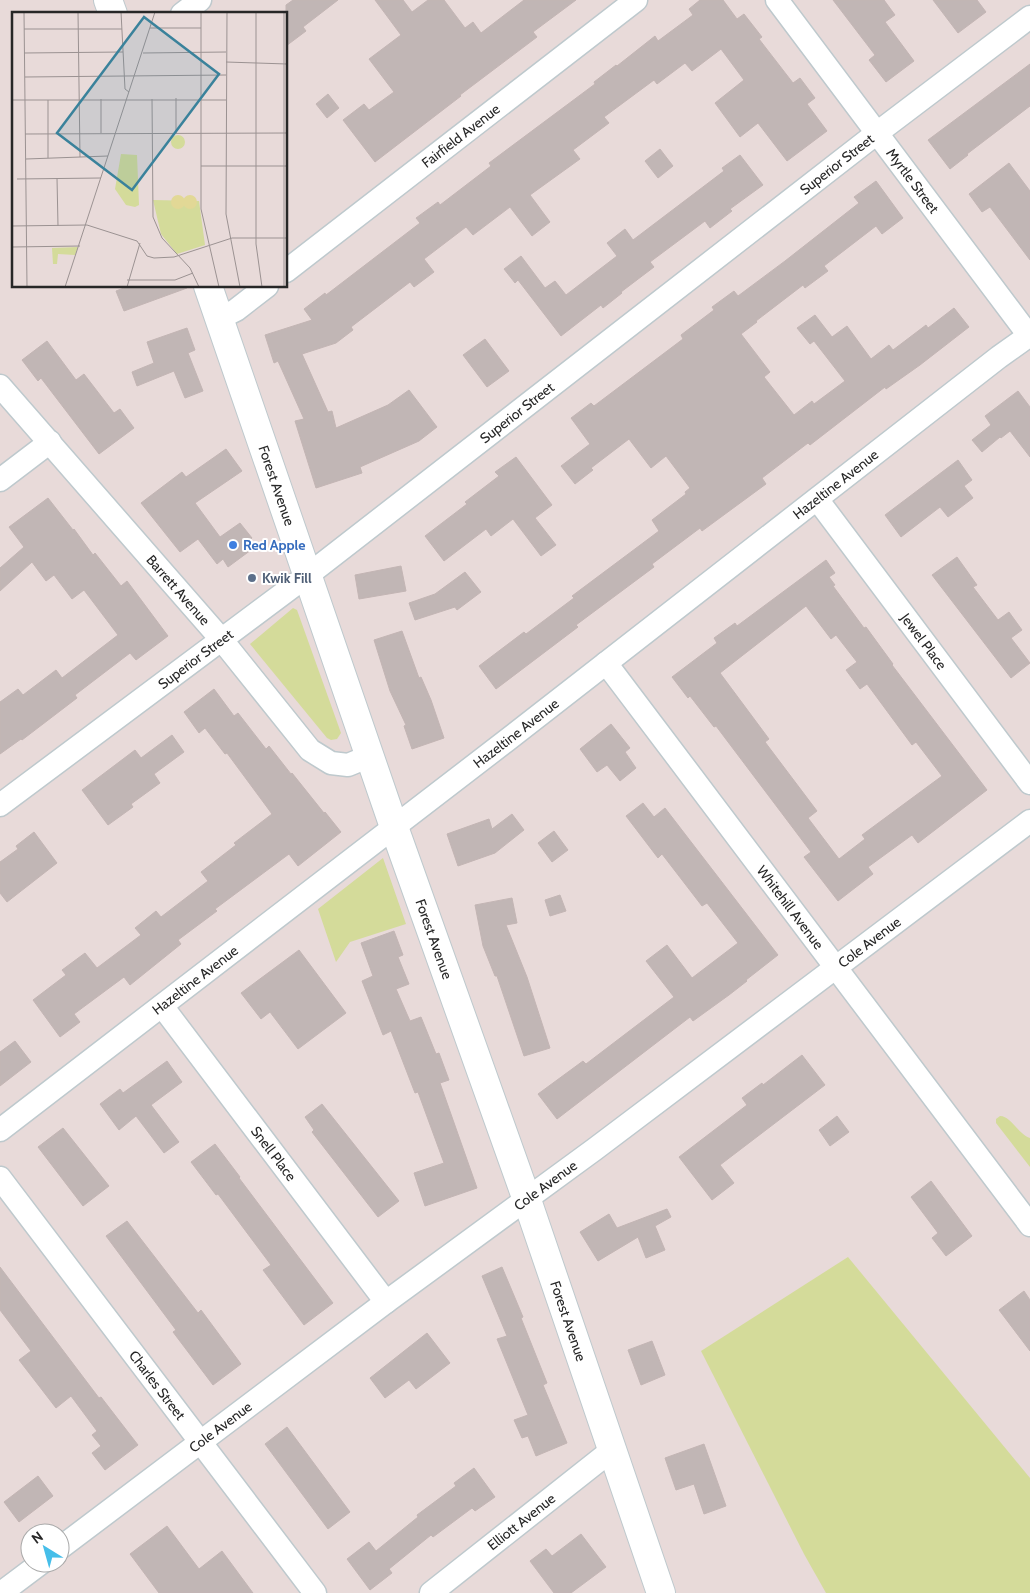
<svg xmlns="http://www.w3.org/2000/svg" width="1030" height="1593" font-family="Cabin,sans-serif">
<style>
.green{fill:#d4db9a}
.building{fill:#c1b6b5;stroke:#c3b5b4;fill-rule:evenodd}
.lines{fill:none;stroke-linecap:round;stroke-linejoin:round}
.minor-casing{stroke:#bec9cd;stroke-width:25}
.secondary-casing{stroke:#bec9cd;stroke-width:30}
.minor{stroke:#fff;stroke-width:22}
.secondary{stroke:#fff;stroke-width:28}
.shop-dot{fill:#3f7fe0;stroke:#fff;stroke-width:2}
.service-dot{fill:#5c6f8a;stroke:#fff;stroke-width:2}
.labels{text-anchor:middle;stroke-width:4;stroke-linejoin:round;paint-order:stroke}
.street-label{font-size:14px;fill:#272727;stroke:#fff}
.shop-label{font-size:14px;font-weight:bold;fill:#366cbe;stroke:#fff;text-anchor:start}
.service-label{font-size:14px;font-weight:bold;fill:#4e5e75;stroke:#fff;text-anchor:start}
.inset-road{fill:none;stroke:#9b9292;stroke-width:1}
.view{fill:#3a829b;fill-opacity:0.15;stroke:#3a829b;stroke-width:2.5}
.inset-edge{fill:none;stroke:#272727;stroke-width:2.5}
</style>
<rect width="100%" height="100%" fill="#e8dad9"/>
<g class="green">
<path d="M293,608L297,610L341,733L337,739L331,740L327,738L250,644Z"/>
<path d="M383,858L406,924L350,942L336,962L318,909Z"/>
<path d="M1000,1116C1011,1116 1018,1134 1030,1138V1167L996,1123V1119Z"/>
<path d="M848,1257L1030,1478V1593H826L804,1554L701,1351Z"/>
</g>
<g class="building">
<path d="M293,0H338L303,27L306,31L286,46V5Z"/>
<path d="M375,0H403L412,12L428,0H444L465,28L473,22L481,33L524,0H576L533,32L537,37L460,95L461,96L375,162L343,120L364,104L369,110L394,92L369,59L401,35Z"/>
<path d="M700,0H723L737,19L744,14L762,37L759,39L793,83L800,78L815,98L807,104L827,131L787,161L758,123L740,137L715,103L744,80L721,49L692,71L685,63L657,84L654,80L604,117L609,123L573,150L580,159L530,195L550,222L532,236L510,207L473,235L466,227L424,259L434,272L414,287L410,282L351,327L353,330L336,343L302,354L328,412L332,411L336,428L388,405L409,390L437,427L419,441L360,467L362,473L316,488L295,421L304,419L278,361L274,363L265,335L312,320L304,309L325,293L326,295L420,223L416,218L438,202L440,205L491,166L489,163L595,84L594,82L616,65L617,66L655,36L658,41L693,15L689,9Z"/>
<path d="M833,0H884L895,15L885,22L914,61L886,82L869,60L875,55Z"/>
<path d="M933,0H977L986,12L958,33Z"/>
<path d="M1030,64V106L967,154L968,155L950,169L928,140Z"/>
<path d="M328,94L339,108L327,118L316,104Z"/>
<path d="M660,149L673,166L658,178L645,161Z"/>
<path d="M740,155L763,185L730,209L732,211L710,228L705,221L650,262L654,267L621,292L622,293L603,308L601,305L561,336L518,280L515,283L504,269L521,256L545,288L555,281L566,295L617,256L607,243L625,229L633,240L724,171L722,168Z"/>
<path d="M1009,163L1030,191V260L990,207L982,212L969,194Z"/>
<path d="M876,181L903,218L882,234L876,226L824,266L828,271L805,288L803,285L756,321L757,322L741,334L770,372L764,377L794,415L812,401L814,404L845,381L814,341L810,344L797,328L815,315L832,337L847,326L871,359L889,345L893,350L926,325L928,328L954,308L969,327L920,365L886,389L885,387L810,445L808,443L762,478L766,484L702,531L700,528L652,564L654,567L576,625L578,627L496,689L479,666L524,632L526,634L574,598L572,596L659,531L652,520L686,494L685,492L690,488L666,456L651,468L629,439L591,468L593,470L575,484L561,466L590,444L571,418L591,403L594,406L683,339L681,335L714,310L712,307L734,291L738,296L785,261L859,203L854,197Z"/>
<path d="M129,286H186L187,288L124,311L116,291Z"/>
<path d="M187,328L195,350L188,353L203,391L185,398L174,371L137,386L132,372L154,363L147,342Z"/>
<path d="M485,339L509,371L487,387L463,355Z"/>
<path d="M47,341L76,380L84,374L114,413L120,409L134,428L99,454L41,378L38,381L22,360Z"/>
<path d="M1018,391L1030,407V457L1010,431L1001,438L1000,437L982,452L972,440L991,425L985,416Z"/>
<path d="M226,449L242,471L195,503L220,537L240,523L252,538L246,542L251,550L228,567L223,559L217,564L198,539L180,552L141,503L182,472L186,477Z"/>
<path d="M516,457L552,505L535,518L556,545L541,556L513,519L491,536L486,529L444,561L425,536L467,504L465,502L499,476L495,472Z"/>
<path d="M958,460L972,480L964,486L973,498L948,517L940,507L901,537L885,515Z"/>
<path d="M48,498L73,530L74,529L93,555L95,553L121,586L127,581L168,636L136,660L130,653L75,695L77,698L22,740L21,739L0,754V702L18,689L23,695L56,670L62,678L118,635L84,590L72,599L54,575L46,581L32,562L0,591V568L24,547L9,527Z"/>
<path d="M957,557L977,585L973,587L998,620L1009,612L1022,630L1011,638L1030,663L1011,678L932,575Z"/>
<path d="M826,560L835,573L829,577L835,585L833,586L864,628L866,627L893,664L892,665L987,790L918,843L912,835L868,867L873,874L838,901L804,857L811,852L716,726L714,727L690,696L688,698L672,677L717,643L714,638L735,623L737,626ZM806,606L831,639L836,635L857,662L846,670L860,689L867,684L912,745L916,742L942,776L862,835L865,839L839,859L808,818L817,811L765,742L769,739L720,673Z"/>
<path d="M401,566L406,591L359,599L355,575Z"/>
<path d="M465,572L481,592L457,610L455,607L415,620L409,603L435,594Z"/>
<path d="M402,631L419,678L421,677L431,700L444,738L412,749L404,726L406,725L390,691L374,640Z"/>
<path d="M214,689L234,716L238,713L266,749L269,746L291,774L292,773L324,813L325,812L341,832L298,866L289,854L215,909L217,911L178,940L181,944L130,985L124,977L74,1014L80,1022L60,1037L33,1000L66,975L62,970L85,953L97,968L141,935L135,928L156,911L161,917L208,881L201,872L236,845L234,843L272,814L227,753L225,754L205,728L199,733L184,712Z"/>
<path d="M611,724L630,748L625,752L636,768L620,781L607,765L597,772L580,749Z"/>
<path d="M172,735L184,752L154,774L160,783L131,804L133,807L108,825L82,790L135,750L141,758Z"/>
<path d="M643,803L654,817L665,808L778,955L746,980L747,981L729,995L693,1021L690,1017L557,1119L538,1094L583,1061L586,1064L674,997L646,961L667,945L692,978L738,943L707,903L702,906L662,854L658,858L626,816Z"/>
<path d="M512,814L524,830L495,853L458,866L447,834L489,819L492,829Z"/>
<path d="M554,831L568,850L552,862L538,843Z"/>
<path d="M34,832L57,863L7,902L0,893V862L18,849L16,846Z"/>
<path d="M560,895L566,911L550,916L545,900Z"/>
<path d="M512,898L517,923L506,925L527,977L550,1048L524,1056L497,976H495L483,946L475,905Z"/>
<path d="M394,931L403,955L398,957L409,984L396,989L410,1021L421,1017L436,1054L439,1053L449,1080L440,1083L477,1188L425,1206L414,1173L444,1163L418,1092L415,1093L391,1031L383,1035L362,981L373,976L361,943Z"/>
<path d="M299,950L346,1013L298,1049L270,1012L261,1019L241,993Z"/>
<path d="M15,1041L31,1062L0,1086V1052Z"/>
<path d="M802,1055L825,1085L720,1165L734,1183L712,1200L679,1157L747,1105L742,1098L762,1083L763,1085Z"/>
<path d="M167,1061L182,1082L151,1105L179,1142L164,1153L136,1116L119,1130L100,1104L120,1089L123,1093Z"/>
<path d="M322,1104L399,1201L378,1217L312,1132L314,1130L305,1117Z"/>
<path d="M837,1116L849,1132L830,1146L819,1130Z"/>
<path d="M63,1128L109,1186L83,1206L38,1147Z"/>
<path d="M215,1144L240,1177L239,1178L333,1303L304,1325L263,1270L271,1265L218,1194L216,1195L191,1162Z"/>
<path d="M931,1181L972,1236L946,1256L932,1238L938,1233L911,1197Z"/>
<path d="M667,1209L671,1217L655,1226L665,1250L646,1258L638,1237L598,1261L580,1232L609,1214L617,1228Z"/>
<path d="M127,1221L198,1313L201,1310L241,1364L213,1385L173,1332L176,1330L106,1236Z"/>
<path d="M0,1267L99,1398L101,1397L138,1445L105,1470L92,1453L101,1446L92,1435L97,1431L71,1396L56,1408L19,1360L31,1351L0,1310Z"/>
<path d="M502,1267L523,1317L521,1318L547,1383L543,1385L567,1443L536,1456L528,1436L522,1438L514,1420L528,1415L497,1339L507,1336L482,1276Z"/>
<path d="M1024,1291L1030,1300V1351L999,1310Z"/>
<path d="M427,1333L450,1363L416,1389L409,1380L385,1398L370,1378Z"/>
<path d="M652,1341L665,1375L641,1385L628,1350Z"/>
<path d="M287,1427L350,1512L328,1529L265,1444Z"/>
<path d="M704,1444L726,1506L704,1514L694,1484L676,1490L665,1458Z"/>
<path d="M474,1468L495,1497L475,1511L472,1508L433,1537L431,1535L389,1569L392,1573L370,1590L347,1559L369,1542L376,1551L418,1517L417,1515L456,1486L454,1483Z"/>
<path d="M38,1476L53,1496L19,1522L4,1502Z"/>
<path d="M167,1526L199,1569L222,1551L253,1593H159L130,1554Z"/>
<path d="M581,1534L606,1567L571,1593H554L530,1561L546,1549L552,1556Z"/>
</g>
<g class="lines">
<g class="minor-casing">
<g id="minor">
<path id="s1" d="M777,0L1030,337"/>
<path d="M182,14L200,0"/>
<path id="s2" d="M286,271L636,0"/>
<path d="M220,318L236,310L267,286"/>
<path id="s3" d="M0,386L221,639L310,750L331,763L348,765L370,756"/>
<path d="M0,480L50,442"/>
<path id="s4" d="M817,499L1030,783"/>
<path id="s5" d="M606,663L1030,1225"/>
<path id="s6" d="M0,805L308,575L877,133L1030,17"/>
<path id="s7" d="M162,1006L386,1302"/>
<path id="s8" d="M0,1130L506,741L999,357L1030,335"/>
<path id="s9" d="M0,1178L315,1593"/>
<path id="s10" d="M60,1548L386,1302L595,1149L1030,821"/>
<path d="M1,1593L41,1563"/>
<path id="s11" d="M431,1593L612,1450"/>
</g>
</g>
<g class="secondary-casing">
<g id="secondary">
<path d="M108,0L113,14"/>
<path id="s12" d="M208,286L394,827L527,1200L661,1593"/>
</g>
</g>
<use href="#minor" class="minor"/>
<use href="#secondary" class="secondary"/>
</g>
<circle class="shop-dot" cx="233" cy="545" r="5"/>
<circle class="service-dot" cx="252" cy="578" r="5"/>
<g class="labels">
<g class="street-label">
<text dy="5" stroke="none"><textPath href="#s2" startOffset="221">Fairfield Avenue</textPath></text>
<text dy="5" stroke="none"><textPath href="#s6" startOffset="1054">Superior Street</textPath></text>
<text dy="5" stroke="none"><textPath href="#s1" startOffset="226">Myrtle Street</textPath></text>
<text dy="5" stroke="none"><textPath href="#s6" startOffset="649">Superior Street</textPath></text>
<text dy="5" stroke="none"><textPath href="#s8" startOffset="1056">Hazeltine Avenue</textPath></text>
<text dy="5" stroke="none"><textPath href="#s12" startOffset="211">Forest Avenue</textPath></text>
<text dy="5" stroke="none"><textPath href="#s3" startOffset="271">Barrett Avenue</textPath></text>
<text dy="5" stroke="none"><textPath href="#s4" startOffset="178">Jewel Place</textPath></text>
<text dy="5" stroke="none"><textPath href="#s6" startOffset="244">Superior Street</textPath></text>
<text dy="5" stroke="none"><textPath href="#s8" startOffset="651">Hazeltine Avenue</textPath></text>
<text dy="5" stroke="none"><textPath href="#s5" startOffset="306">Whitehill Avenue</textPath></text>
<text dy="5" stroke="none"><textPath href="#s12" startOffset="691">Forest Avenue</textPath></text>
<text dy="5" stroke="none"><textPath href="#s10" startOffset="1011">Cole Avenue</textPath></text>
<text dy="5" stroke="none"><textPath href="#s8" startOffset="246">Hazeltine Avenue</textPath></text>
<text dy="5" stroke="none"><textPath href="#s7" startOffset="185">Snell Place</textPath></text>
<text dy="5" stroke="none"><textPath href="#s10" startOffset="606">Cole Avenue</textPath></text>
<text dy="5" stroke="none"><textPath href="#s12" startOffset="1096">Forest Avenue</textPath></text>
<text dy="5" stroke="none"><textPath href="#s9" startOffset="260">Charles Street</textPath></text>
<text dy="5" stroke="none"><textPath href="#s10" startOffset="201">Cole Avenue</textPath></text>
<text dy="5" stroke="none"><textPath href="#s11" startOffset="115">Elliott Avenue</textPath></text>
</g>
<g class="shop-label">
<text x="243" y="550">Red Apple</text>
</g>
<g class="service-label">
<text x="262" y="583">Kwik Fill</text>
</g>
</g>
<g transform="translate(12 12)">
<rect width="275" height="275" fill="#e8dad9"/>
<path d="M159 130a7 7 0 1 1 14 0a7 7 0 1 1-14 0ZM109,142L125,143L127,193L123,195L114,193L103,177ZM141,188L187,189L193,233L165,242L149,222ZM66,235L63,243L46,242L45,252H41L40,236Z" fill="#d4db9a"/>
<path d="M159 190a7 7 0 1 1 14 0a7 7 0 1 1-14 0ZM171 190a7 7 0 1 1 14 0a7 7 0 1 1-14 0Z" fill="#e2d896"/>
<path class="inset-road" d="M12,0L15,275M66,0L68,145M109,0L113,77L117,80M189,0V197L207,275M215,0L214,202L228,275M244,0V232L250,275M272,0V275M138,16H189M12,17H110M12,41L111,40M131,41L214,40M214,50L275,52M13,65L214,63M89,87V121M140,87L141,205L150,226L178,256L187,275M0,88H214M36,88V146M164,121V86M13,122L275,121M14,147L96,144M189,154H275M45,166L46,214M5,167L89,166M0,214L75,213L125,229L135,244L142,246L162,245L220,226H275M0,235L68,234M115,268H163L181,261M53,275L143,0M115,275L128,231"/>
<path class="view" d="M132,5L207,62L120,178L45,121Z"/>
<rect width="275" height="275" class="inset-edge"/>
</g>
<g transform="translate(45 1548) rotate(323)"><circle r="24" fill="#ffffff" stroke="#a9a9a9"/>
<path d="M0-4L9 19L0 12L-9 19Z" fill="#46bee9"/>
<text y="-8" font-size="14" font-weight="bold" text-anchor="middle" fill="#272727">N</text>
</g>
</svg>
